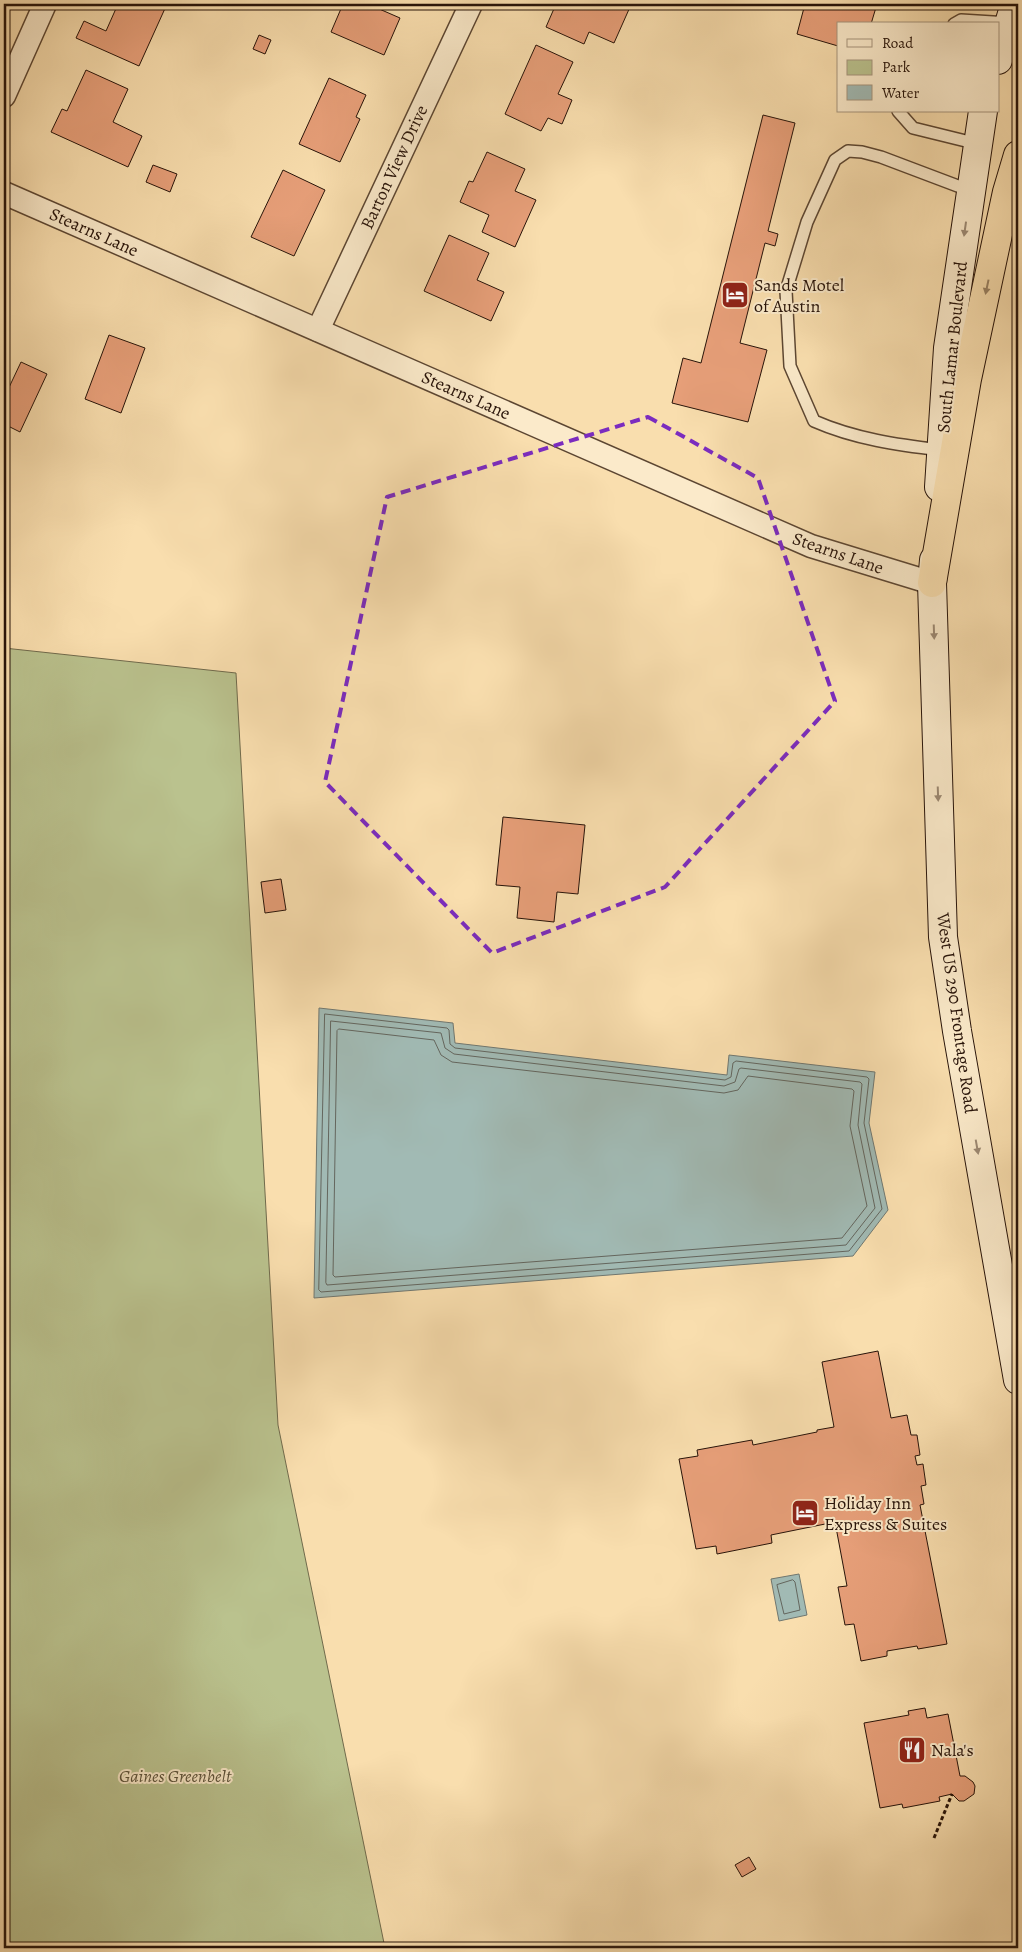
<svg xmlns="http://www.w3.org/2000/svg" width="1022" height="1952" font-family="Alegreya,serif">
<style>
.green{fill:#bac28e;stroke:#706a4c}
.water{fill:#a1bab4;stroke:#707770}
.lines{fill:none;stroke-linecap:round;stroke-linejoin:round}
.shore{stroke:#64665e;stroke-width:1}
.building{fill:#e79f79;stroke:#271309}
.lane-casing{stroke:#5c4632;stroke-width:14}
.street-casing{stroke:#5c4632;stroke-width:25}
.secondary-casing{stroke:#271309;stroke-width:30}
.highway-casing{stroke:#271309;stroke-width:30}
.path{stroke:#271309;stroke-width:3;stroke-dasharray:4 2.5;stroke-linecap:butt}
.lane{stroke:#fbeaca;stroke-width:11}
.street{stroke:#fbeaca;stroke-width:22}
.secondary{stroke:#fbeaca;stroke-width:28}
.highway{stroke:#f9deae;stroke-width:28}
.oneway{fill:#9c8973}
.oneway2{fill:#9a8364}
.marked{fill:none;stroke:#7b2cbf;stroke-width:4;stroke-dasharray:10 6;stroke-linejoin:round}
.labels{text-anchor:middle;stroke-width:4;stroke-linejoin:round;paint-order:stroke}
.street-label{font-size:18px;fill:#271309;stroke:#fbeaca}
.poi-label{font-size:18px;fill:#271309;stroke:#fbeaca;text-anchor:start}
.park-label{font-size:18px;font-style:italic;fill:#5a5038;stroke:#fbeaca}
</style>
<rect width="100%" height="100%" fill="#f9deae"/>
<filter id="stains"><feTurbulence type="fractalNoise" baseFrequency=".004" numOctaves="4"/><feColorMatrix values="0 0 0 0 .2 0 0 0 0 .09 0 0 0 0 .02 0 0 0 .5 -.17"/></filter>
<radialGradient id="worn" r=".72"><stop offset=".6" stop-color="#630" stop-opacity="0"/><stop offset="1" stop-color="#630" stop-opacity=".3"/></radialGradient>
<path class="green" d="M4,648L236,673L278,1425L385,1948H4Z"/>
<g class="water">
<path d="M319,1008L453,1023L455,1043L727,1075L729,1055L875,1072L869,1123L888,1210L853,1256L314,1298Z"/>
<path d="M799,1574L807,1615L779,1621L771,1579Z"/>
</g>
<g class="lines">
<g class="shore">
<path d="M325,1014L447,1028L449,1030L450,1044L455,1048L725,1080L731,1077L733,1063L736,1061L867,1077L869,1079L864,1123L882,1209L849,1251L321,1292L319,1290Z"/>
<path d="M331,1021L441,1033L445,1048L454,1054L724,1086L735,1082L739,1069L741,1068L860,1082L862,1084L858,1125L875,1208L846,1245L327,1285L326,1283Z"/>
<path d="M339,1029L434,1040L441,1055L452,1062L724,1093L738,1090L748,1076L852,1089L854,1091L850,1126L867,1206L842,1238L335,1277L333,1275L337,1031Z"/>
<path d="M793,1580L795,1582L800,1610L784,1614L777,1585Z"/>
</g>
</g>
<g class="building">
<path d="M118,4H167L139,66L76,38L84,21L106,31Z"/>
<path d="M343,4H379L377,8L400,18L384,55L331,32Z"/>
<path d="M556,4H622L630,7L614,43L589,32L584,44L546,27Z"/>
<path d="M805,4H877L871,24H838V46L797,34Z"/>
<path d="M259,35L271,40L265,54L253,49Z"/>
<path d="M536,45L573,62L558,94L572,100L562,124L548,118L541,131L505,114Z"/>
<path d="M86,70L128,89L113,122L142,136L128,167L51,132L62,109L67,111Z"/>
<path d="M329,78L366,95L356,117L360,119L340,162L299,144Z"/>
<path d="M763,115L795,123L768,231L778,234L775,246L765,243L740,343L767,350L748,422L672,403L683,358L701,363Z"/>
<path d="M487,152L525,169L515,191L536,200L515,247L482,232L489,215L460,202L469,181L473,182Z"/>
<path d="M153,165L177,174L170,192L146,182Z"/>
<path d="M283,170L325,190L294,256L251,237Z"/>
<path d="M449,235L489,253L477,280L504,292L491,321L424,291Z"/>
<path d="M109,335L145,348L121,413L85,399Z"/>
<path d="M21,362L47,374L20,432L4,424V398Z"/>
<path d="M503,817L585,825L578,894L557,892L554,922L517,918L520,887L496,885Z"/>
<path d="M281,879L286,910L265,913L261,882Z"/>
<path d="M878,1351L891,1418L907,1415L911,1435H917L920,1455L915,1456L917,1465L923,1464L926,1485L921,1486L924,1504L920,1505L947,1644L918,1649L917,1646L887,1651V1656L861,1661L854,1624L845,1625L838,1587L847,1586L835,1522L771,1535L772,1543L717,1554L716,1546L696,1549L679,1459L698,1456L697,1450L752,1440L753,1445L817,1432V1430L834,1427L822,1362Z"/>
<path d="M925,1708L927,1718L948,1714L960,1776H965L973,1782L975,1786L974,1794L964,1801H959L952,1794L939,1797L940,1801L903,1808L902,1804L880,1808L864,1723L909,1715L908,1711Z"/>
<path d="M749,1857L756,1869L742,1877L735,1865Z"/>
</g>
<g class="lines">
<g class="lane-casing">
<g id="lane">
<path d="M954,24L961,20L1009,23"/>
<path d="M898,111L913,128L978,144"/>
<path d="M941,450C898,445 855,439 814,421L790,366L786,291L807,222L835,160L848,151L862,152L881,157L971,191"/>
</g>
</g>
<g class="street-casing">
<g id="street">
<path d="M4,96L45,4"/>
<path d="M4,193L811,546L932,583"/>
<path d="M318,330L471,4"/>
</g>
</g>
<g class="secondary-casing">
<g id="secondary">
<path d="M998,60L1015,4"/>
<path d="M939,487L948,348L983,111"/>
<path d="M934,560L932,583L943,937L957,1031L1018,1380"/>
</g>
</g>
<g class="highway-casing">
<path id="highway" d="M932,583L967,379L1007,192L1018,155"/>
</g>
<path class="path" d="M934,1838L952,1794"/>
<use href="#lane" class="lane"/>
<use href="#street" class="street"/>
<use href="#secondary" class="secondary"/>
<use href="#highway" class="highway"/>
</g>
<defs><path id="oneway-solid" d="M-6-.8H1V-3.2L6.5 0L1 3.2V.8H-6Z" transform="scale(1.25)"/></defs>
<g class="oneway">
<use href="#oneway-solid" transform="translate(965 229) rotate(98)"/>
<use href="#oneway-solid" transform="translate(934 632) rotate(88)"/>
<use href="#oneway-solid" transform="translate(938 794) rotate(88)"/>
<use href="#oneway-solid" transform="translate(977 1147) rotate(80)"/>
</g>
<use class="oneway2" href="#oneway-solid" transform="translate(987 287) rotate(102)"/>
<path class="marked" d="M648,417L758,478L835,701L665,887L492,953L325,782L387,497Z"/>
<defs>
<g id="hotel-square" transform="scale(1.4375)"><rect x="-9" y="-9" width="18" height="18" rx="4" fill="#8f2418" stroke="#fbeaca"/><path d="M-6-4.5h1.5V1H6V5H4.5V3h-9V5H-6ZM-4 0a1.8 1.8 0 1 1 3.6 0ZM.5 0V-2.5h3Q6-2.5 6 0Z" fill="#fff"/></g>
<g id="restaurant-square" transform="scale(1.4375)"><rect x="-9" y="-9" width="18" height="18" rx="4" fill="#8f2418" stroke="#fbeaca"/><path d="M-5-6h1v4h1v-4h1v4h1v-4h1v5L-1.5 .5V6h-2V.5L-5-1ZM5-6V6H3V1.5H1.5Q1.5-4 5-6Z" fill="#fff"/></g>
</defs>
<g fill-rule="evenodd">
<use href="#hotel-square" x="735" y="295"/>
<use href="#hotel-square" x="805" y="1513"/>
<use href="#restaurant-square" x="912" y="1750"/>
</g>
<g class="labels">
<g class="street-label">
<text transform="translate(394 167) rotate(-65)" y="6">Barton View Drive</text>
<text transform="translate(94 232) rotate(24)" y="6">Stearns Lane</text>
<text transform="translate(952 347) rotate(-84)" y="6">South Lamar Boulevard</text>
<text transform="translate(466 395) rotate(24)" y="6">Stearns Lane</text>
<text transform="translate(838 553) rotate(19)" y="6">Stearns Lane</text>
<text transform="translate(957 1013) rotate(82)" y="6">West US 290 Frontage Road</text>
</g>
<g class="poi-label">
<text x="754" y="291">Sands Motel<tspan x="754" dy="21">of Austin</tspan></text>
<text x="824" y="1509">Holiday Inn<tspan x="824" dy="21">Express &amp; Suites</tspan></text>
<text x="931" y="1756">Nala's</text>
</g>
<g class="park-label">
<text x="175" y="1782">Gaines Greenbelt</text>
</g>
</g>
<rect width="1022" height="1952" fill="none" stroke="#f9deae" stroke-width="20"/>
<rect x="5" y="5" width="1012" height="1942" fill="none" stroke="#271309" stroke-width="2.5"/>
<rect x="10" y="10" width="1002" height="1932" fill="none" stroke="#271309"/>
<rect x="837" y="22" width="162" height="90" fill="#fbeaca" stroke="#a6947d"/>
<rect x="847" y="39" width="25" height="8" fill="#fbeaca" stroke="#a6947d"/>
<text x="882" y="48" font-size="15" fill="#271309">Road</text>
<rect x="847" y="60" width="25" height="15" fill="#bac28e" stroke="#a6947d"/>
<text x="882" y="72" font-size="15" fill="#271309">Park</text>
<rect x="847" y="85" width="25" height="15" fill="#a1bab4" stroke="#a6947d"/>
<text x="882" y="98" font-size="15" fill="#271309">Water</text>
<rect width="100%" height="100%" filter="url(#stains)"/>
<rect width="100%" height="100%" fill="url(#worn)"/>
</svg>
